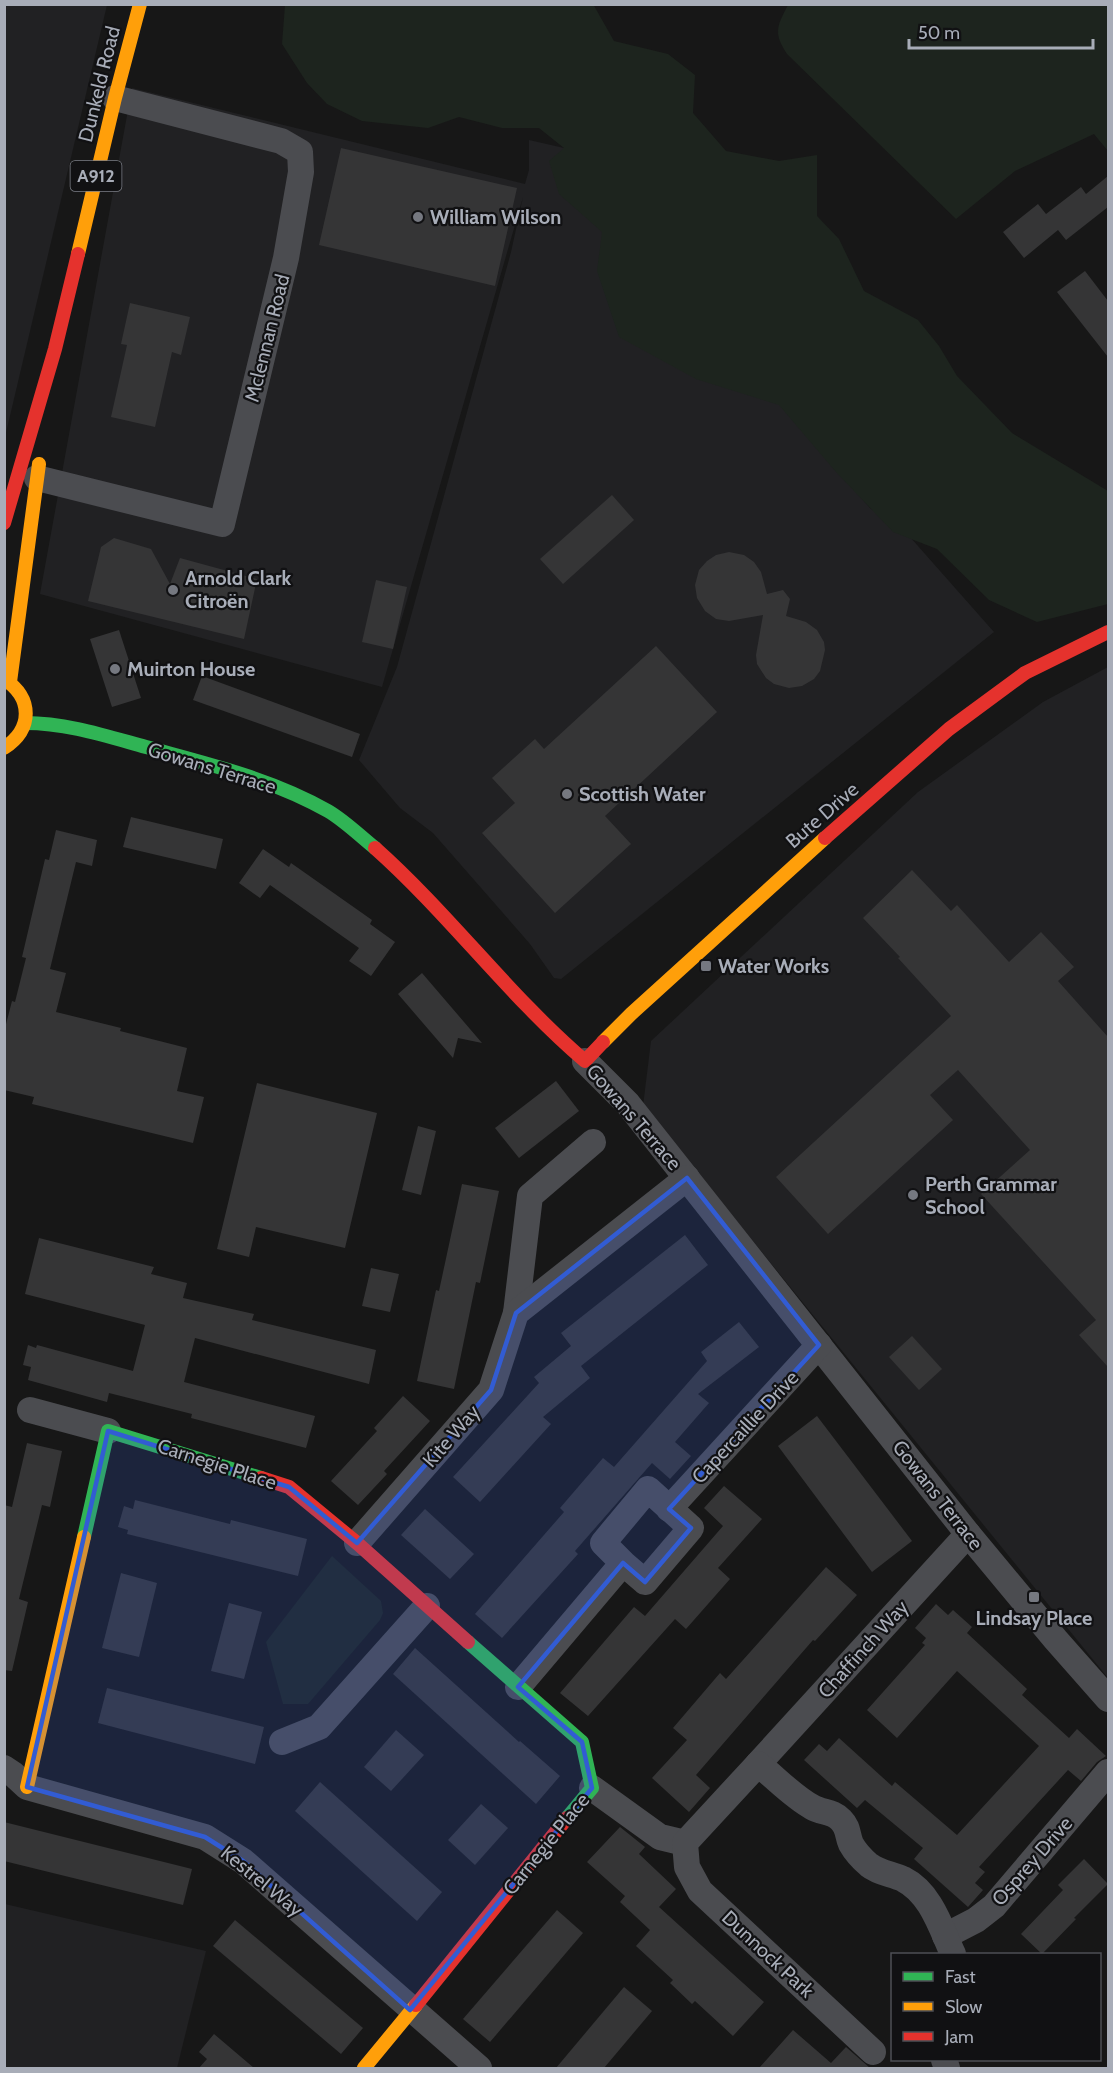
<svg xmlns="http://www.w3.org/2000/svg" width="1113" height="2073" font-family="Cabin,sans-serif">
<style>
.built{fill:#212123}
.green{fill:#1d241e}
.building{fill:#353536}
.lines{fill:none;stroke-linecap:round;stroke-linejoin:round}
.street{stroke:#4b4c50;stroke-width:26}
.fast{stroke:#30b455;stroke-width:14}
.slow{stroke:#ff9f0a;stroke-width:14}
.jam{stroke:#e5322d;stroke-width:14}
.marked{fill:#325cd3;fill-opacity:0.2;stroke:#325cd3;stroke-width:4.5;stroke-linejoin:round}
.poi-dot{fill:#757880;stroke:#111113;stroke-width:2}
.labels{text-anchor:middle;stroke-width:4.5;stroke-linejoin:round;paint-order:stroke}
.shield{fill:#111113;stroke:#7b7e86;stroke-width:1.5}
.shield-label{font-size:18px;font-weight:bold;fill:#a8adb8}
.street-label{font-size:20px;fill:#a8adb8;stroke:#111113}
.poi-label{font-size:20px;font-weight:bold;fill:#a8adb8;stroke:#111113;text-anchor:start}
</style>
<rect width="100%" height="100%" fill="#171717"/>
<g class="built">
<path d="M5,4L107,5L5,437L4,5Z"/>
<path d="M132,88L525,184L529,170V140L564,148L870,508L910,537L994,632L561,979L554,978L530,944L433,833L400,808L359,760L397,667L511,252L523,197L382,687L40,594Z"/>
<path d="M1108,667V1678L643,1106L651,1041L918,792L1043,702Z"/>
<path d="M5,1904L206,1951L177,2068H5Z"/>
</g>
<g class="green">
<path d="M593,4L614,41L668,54L695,75L693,113L726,151L779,161L817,155V216L839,239L864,291L918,320L939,346L957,376L1012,433L1108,491V604L1037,622L989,600L937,549L893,532L836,472L779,405L696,379L619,337L597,271L602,232L559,194L549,161L564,148L539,128H502L459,117L428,128L362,121L327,104L307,83L282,44L285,5Z"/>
<path d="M788,5H1108V151L1094,134L1015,171L956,219L787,54C773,33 777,26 788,5Z"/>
<path d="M332,1556L381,1601L383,1613L380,1620L308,1704H283L266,1642Z"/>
</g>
<g class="building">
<path d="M341,148L517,188L495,286L319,245Z"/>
<path d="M1108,176V207L1066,240L1058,230L1024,258L1003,232L1038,204L1046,214L1081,187L1086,194Z"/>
<path d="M1085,271L1108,301V357L1057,292Z"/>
<path d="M130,303L190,317L181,355L172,352L155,427L111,417L127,345L121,344Z"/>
<path d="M612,495L634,520L563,584L540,559Z"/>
<path d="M114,538L151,549L170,584L180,558L257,579L244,639L88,601L101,547Z"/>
<path d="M729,552L744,555L754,562L761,572L767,594L783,590L790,599L786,616L806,622L817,630L824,642L825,650L820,671L814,679L802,686L789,688L774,684L766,678L757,664L756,655L763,615L729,621L716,619L705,611L697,598L695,585L699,570L707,561L716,555Z"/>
<path d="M376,580L407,587L393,649L362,642Z"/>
<path d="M119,630L141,698L112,707L90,639Z"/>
<path d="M656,646L717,712L605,816L631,844L555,913L482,833L515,803L492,778L535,739L544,749Z"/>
<path d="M202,676L360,734L352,757L193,700Z"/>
<path d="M131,817L223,839L216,869L123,847Z"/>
<path d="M56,830L97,840L92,866L76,862L50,969L66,973L56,1012L121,1028L120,1031L187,1048L177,1091L204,1097L193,1143L32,1104L34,1097L4,1090V1032L12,1001L15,1002L26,958L22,957L45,859L49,860Z"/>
<path d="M263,849L289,867L291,863L372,920L370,924L395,942L371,976L349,961L359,948L270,885L260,898L239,883Z"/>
<path d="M912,870L951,911L957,905L1009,962L1041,932L1074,967L1058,981L1108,1037V1367L1079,1335L1096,1320L981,1194L1030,1150L958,1070L930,1095L953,1120L828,1234L776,1177L951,1016L898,958L900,957L863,918Z"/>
<path d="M422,973L482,1043L458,1038L453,1058L398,994Z"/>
<path d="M556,1081L579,1111L519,1158L495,1128Z"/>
<path d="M257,1083L377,1113L345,1248L256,1227L249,1257L217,1249Z"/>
<path d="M418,1126L436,1131L421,1195L402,1190Z"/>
<path d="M462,1184L499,1191L480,1283L476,1282L454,1389L417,1381L436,1290L439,1291Z"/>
<path d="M685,1235L708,1265L581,1366L590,1378L543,1417L551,1424L480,1502L453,1477L539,1383L534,1377L571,1346L561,1333Z"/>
<path d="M39,1238L154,1267L151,1274L187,1283L183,1298L254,1314L252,1320L376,1350L369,1384L195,1338L184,1382L315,1416L306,1448L191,1418L192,1414L109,1393L107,1402L28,1380L31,1367L23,1365L28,1345L36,1348L37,1345L133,1371L145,1325L25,1294Z"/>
<path d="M371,1268L399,1274L390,1312L362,1306Z"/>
<path d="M739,1322L759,1347L698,1394L709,1403L675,1442L691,1456L670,1479L652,1463L575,1551L578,1554L502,1638L475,1614L564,1512L560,1508L603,1458L614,1467L707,1361L701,1352Z"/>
<path d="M912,1336L942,1369L919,1390L889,1357Z"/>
<path d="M403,1396L430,1421L384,1471L387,1474L358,1505L331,1481L377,1431L374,1428Z"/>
<path d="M817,1416L912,1541L872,1572L778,1446Z"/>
<path d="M27,1443L62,1451L50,1507L42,1505L19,1599L28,1602L12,1671L4,1670V1505L12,1507Z"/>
<path d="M724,1486L762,1519L718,1568L730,1579L686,1629L675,1619L588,1716L560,1693L634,1607L645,1616L723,1526L704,1508Z"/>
<path d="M135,1500L230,1524L231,1520L307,1539L298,1576L127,1534L128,1530L118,1527L124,1506L133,1509Z"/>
<path d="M425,1509L474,1554L450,1579L401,1535Z"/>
<path d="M826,1567L857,1595L815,1641L813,1640L696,1775L710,1788L689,1812L652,1778L687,1740L673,1728L720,1673L726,1679Z"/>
<path d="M121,1573L157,1583L139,1657L102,1648Z"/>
<path d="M229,1603L262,1612L244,1679L211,1671Z"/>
<path d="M936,1604L948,1615L953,1610L972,1627L967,1633L1027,1689L1022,1695L1069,1738L1077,1729L1106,1756L1097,1762L1081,1781L1068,1770L979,1867L985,1872L975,1883L983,1890L968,1907L914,1859L923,1848L865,1800L857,1808L804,1760L819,1744L827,1751L839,1738L892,1786L895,1782L957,1835L1039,1746L957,1671L897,1738L867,1710L925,1645L922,1643L926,1638L915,1628Z"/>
<path d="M415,1648L519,1742L520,1741L560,1776L536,1804L393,1674Z"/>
<path d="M107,1688L264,1727L255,1764L98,1723Z"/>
<path d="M396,1730L424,1755L391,1791L364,1767Z"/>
<path d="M320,1782L442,1892L417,1921L295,1811Z"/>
<path d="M481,1804L508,1828L475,1865L448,1840Z"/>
<path d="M4,1822L192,1869L183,1905L4,1861Z"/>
<path d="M620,1827L645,1847L639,1854L676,1889L659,1907L764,2002L733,2036L695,2001L692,2004L670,1983L673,1980L636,1946L650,1930L620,1902L625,1896L587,1862Z"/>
<path d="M1084,1859L1108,1884L1074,1918L1076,1919L1042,1954L1021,1934L1063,1890L1058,1885Z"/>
<path d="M557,1910L583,1933L490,2042L463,2019Z"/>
<path d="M235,1920L363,2028L341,2054L213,1946Z"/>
<path d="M624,1987L652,2011L604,2068H556Z"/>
<path d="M793,2030L831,2063L846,2047L870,2068H759Z"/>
<path d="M214,2034L254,2068H199L207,2059L199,2052Z"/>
</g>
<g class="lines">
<g class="street">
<path d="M37,478L222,524L286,258L301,172L300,152L281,141L115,98"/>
<path d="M585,1061L628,1104L968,1534L1056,1640L1108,1699"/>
<path d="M516,1313L530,1196L593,1142"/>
<path d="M30,1410L108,1431"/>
<path d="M669,1509L819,1345"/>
<path d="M357,1543L491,1390L516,1313L687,1178"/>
<path d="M518,1687L623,1563L603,1543L648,1489L691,1528L645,1582L623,1563"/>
<path d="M282,1742L319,1727L427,1606"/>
<path d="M758,1764L968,1534"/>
<path d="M4,1768L13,1774L27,1787L205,1837L243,1861L479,2068"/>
<path d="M592,1788L660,1837L685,1843"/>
<path d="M945,1936L976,1920L994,1906L1108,1772"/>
<path d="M873,2052L700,1891L687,1867L685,1843L758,1764C776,1778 792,1796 812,1807C822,1813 833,1811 841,1820C849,1828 847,1835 851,1844C856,1853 862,1859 869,1865C879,1873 892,1874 903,1879C931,1893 941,1928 953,1954"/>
<path d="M944,2060L947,2068"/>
</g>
<g class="fast">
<path d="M25,723C67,723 106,736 146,747C208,764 272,779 328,811C345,821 360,836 375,848"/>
<path d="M84,1537L108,1431L261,1478"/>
<path d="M468,1642L582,1742L592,1788L567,1818"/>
</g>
<g class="slow">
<path d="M78,254L115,98L140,4"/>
<path d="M4,679C33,698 33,729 4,748"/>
<path d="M10,682L39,464"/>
<path d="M603,1042L631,1014L825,838"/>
<path d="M27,1787L84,1537"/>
<path d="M364,2068L416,2005"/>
</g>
<g class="jam">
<path d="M4,523L55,349L78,254"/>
<path d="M825,838L949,729L1025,673L1108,632"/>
<path d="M375,848C450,915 509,996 585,1061L603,1042"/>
<path d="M261,1478L289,1487L357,1543L468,1642"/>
<path d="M416,2005L567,1818"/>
</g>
</g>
<path class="marked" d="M687,1178L819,1345L669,1509L691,1528L645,1582L623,1563L518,1687L582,1742L592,1788L410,2010L243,1861L205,1837L27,1787L108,1431L289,1487L357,1543L491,1390L516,1313Z"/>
<g class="poi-dot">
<circle cx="418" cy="217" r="6"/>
<circle cx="173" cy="590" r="6"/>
<circle cx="115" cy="669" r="6"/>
<circle cx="567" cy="794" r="6"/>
<rect x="700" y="960" width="12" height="12" rx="3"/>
<circle cx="913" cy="1195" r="6"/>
<rect x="1028" y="1591" width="12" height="12" rx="3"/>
</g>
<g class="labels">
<rect class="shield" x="70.5" y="161" width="51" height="30" rx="4.5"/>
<g class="shield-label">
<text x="96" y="182">A912</text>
</g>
<g class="street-label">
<text transform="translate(99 84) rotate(-76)" y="7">Dunkeld Road</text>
<text transform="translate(267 338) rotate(-76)" y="7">Mclennan Road</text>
<text transform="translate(212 768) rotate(17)" y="7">Gowans Terrace</text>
<text transform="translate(822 815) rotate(-41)" y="7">Bute Drive</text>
<text transform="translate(634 1117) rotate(49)" y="7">Gowans Terrace</text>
<text transform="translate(745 1427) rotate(-47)" y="7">Capercaillie Drive</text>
<text transform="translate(451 1436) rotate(-49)" y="7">Kite Way</text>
<text transform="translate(217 1464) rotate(18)" y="7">Carnegie Place</text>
<text transform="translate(938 1495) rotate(52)" y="7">Gowans Terrace</text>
<text transform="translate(863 1649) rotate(-48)" y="7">Chaffinch Way</text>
<text transform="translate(546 1844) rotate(-51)" y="7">Carnegie Place</text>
<text transform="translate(1032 1861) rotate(-49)" y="7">Osprey Drive</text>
<text transform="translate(262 1881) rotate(39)" y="7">Kestrel Way</text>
<text transform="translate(768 1954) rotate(43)" y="7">Dunnock Park</text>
</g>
<g class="poi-label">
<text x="430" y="224">William Wilson</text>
<text x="185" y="585">Arnold Clark<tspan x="185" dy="23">Citroën</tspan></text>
<text x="127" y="676">Muirton House</text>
<text x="579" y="801">Scottish Water</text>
<text x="718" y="973">Water Works</text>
<text x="925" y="1191">Perth Grammar<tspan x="925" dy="23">School</tspan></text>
<text x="1034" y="1625" text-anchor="middle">Lindsay Place</text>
</g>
</g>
<rect width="1113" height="2073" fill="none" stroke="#a8adb8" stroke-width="12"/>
<rect x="891" y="1953" width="210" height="108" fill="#111113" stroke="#4d4f55" stroke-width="1.5"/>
<rect x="903" y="1972" width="30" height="9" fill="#30b455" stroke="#4d4f55" stroke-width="1.5"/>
<text x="945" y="1983" font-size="18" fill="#a8adb8">Fast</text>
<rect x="903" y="2002" width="30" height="9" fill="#ff9f0a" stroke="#4d4f55" stroke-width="1.5"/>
<text x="945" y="2013" font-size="18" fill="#a8adb8">Slow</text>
<rect x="903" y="2032" width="30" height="9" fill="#e5322d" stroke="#4d4f55" stroke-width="1.5"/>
<text x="945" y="2043" font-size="18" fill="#a8adb8">Jam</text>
<path d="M909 39v9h184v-9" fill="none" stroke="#a8adb8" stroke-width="3"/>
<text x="918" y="39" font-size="18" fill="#a8adb8" stroke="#111113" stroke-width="4.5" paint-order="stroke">50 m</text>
</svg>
